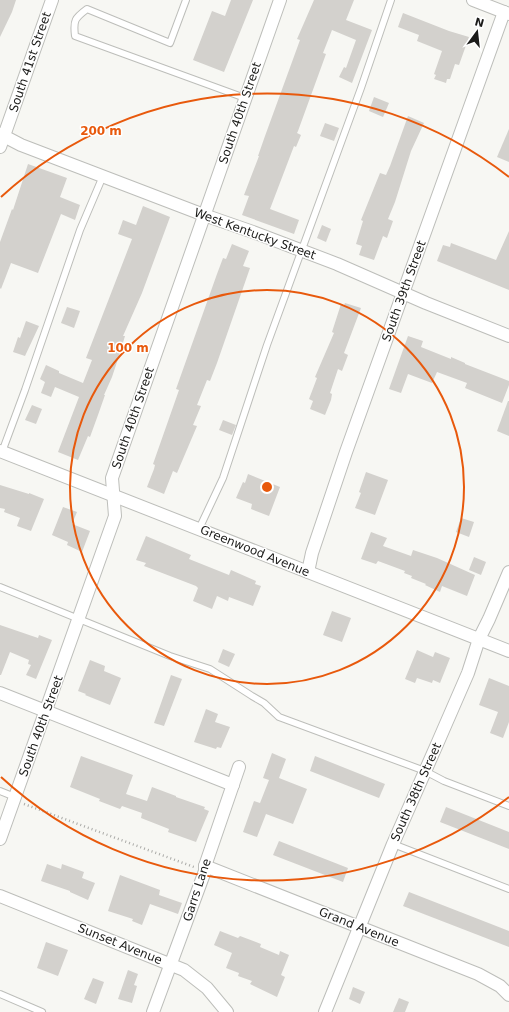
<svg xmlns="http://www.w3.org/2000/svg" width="509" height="1012" font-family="'DejaVu Sans',sans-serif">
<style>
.building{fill:#d3d1cd}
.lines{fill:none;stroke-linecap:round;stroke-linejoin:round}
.lane-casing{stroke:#bdbeba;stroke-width:8}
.street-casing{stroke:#bdbeba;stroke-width:14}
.path{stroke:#aaaaa7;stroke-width:2.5;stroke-dasharray:1 3;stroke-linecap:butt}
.lane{stroke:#fff;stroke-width:6}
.street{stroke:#fff;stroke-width:12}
.ring{fill:none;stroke:#e8590c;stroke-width:2}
.labels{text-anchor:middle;stroke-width:3;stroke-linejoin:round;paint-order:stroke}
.street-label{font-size:12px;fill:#1b1b19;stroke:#fff}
.centre{fill:#e8590c;stroke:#fff;stroke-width:2}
.ring-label{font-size:12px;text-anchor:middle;font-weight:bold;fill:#e8590c;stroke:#fff;stroke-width:3;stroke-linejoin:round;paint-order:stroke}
</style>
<rect width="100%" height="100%" fill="#f7f7f3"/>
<g class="building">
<path d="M0,0H16L12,12L0,37Z"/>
<path d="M231,0H253L224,72L193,60L212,11L225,16Z"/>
<path d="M314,0H354L346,20L372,30L352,83L339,77L344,67L346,68L356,40L332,30L323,53L326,54L298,131L297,133L301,135L296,147L294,146L270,209L299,220L294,234L242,215L249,196L244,195L259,156H258L265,136L300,40L297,39Z"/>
<path d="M403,13L449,31L469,37L459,65L455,64L450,79H447L446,83L434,79L436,75L434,74L442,51L417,41L419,35L398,27Z"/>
<path d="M374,97L389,103L383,117L369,111Z"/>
<path d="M408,116L424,123L411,151L395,202L388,219L393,221L387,238L383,236L374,260L359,255L362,246L356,244L363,221L361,220L380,173L386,175L390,166Z"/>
<path d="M325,123L339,128L334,141L320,136Z"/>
<path d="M509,129V162L497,157Z"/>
<path d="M28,164L67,178L60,197L80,205L75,220L61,214L38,273L11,263L1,289L0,288V242L12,209L13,210Z"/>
<path d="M143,206L170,217L142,293L123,336H125L119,356L112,377L104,395H105L98,415L90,437L88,436L78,460L58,452L79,397L55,387L51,397L41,393L45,382L40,379L46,365L59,371V373L83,383L92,360L86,358L132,239L118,234L123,220L136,225Z"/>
<path d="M322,225L331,229L326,242L317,238Z"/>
<path d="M509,231V290L437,261L443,245L450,247L451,243L496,260Z"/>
<path d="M232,244L249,251L243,266L250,268L217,363L210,381L207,380L197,405L201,406L193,425L197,426L177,473L173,471L164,494L147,487L154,469L155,465L153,464L179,390L176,389L217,274L223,258L226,259Z"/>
<path d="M345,303L361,308L344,353L348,355L342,371L338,369L330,393L332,394L331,400L325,415L310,409L313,401L309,399L317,378L315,377L334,333L332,332L341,304L344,305Z"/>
<path d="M67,307L80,311L74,328L61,323Z"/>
<path d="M26,321L39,326L25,356L13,352L18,337L20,338Z"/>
<path d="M408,336L423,341L421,347L451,359V357L465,363V364L509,381V385L502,403L465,388L467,383L437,372L432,383L408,374L401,393L389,389Z"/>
<path d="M508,401H509V436L497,431Z"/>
<path d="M32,405L42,409L36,424L25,420Z"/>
<path d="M223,420L236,425L232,435L219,430Z"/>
<path d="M366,472L388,480L375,515L355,508L361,493L359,492Z"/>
<path d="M248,474L280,487L269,516L251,509L252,504L236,498L243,482L245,483Z"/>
<path d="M0,485L29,494V493L44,499L31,531L17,526L20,518L4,512L5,509L0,508Z"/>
<path d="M63,507L77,512L72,524L90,531L82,552L67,545L68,542L52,535Z"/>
<path d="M461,518L474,522L469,537L456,532Z"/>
<path d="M371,532L387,538L383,546L411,556L413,550L437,558L475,575L467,596L442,586L440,592L425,585L426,584L411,578L412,576L404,573L405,571L378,561L376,564L361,559Z"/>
<path d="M146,536L191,555L189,559L229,575L231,570L256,581L255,584L261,586L253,606L229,597L228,601L217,596L212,609L193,601L198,588L196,586L144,566L146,563L136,560Z"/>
<path d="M474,557L486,562L481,575L469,570Z"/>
<path d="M332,611L351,618L342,642L323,635Z"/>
<path d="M0,625L38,638L39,635L52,640L36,679L26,675L31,665L28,664L29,660L10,652L1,675H0Z"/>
<path d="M223,649L235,654L229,667L218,662Z"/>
<path d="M417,650L433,657L435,652L450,658L440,683L433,680L432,683L417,678L415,683L405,679Z"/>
<path d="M90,660L105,666L104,671L121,678L110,705L85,695L86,694L78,691Z"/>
<path d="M171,675L182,679L164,726L154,723Z"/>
<path d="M489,678L509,686V722L503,738L490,733L498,712L479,705Z"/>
<path d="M206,709L218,714L215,722L230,727L221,748L217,747L216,749L194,742Z"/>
<path d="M272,753L286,759L279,778L307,789L293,824L266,814L257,837L243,832L254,801L260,803L269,780L263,778Z"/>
<path d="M81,756L133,775L126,794L147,801L152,787L176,796V797L205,807L204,809L209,811L196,842L168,832L169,829L141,818L142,813L122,806L120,809L99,801L100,799L70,787Z"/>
<path d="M315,756L385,784L379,798L310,771Z"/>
<path d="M446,807L509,832V849L440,822Z"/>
<path d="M279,841L348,868L343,882L273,855Z"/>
<path d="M47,864L61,869L62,864L84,872L82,878L95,883L88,900L70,892V891L41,881Z"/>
<path d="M120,875L160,890L159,895L182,903L178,914L150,904L142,925L132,921L133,919L108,911Z"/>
<path d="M409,892L509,931V947L403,906Z"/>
<path d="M220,931L238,938L240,936L261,944L260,947L279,955L280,951L289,955L281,975L285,977L277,997L250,984L252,981L238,976L239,973L226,968L232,953L214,945Z"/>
<path d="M46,942L68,950L58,976L37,968Z"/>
<path d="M128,970L138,974L134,985L137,986L132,1003L118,999Z"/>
<path d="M93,978L104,982L96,1004L84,999Z"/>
<path d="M353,987L365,992L360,1004L349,999Z"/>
<path d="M399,998L409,1002L405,1012H393Z"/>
</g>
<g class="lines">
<g class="lane-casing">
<g id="lane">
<path d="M186,0L170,43L87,9C75,18 73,20 75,36L245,98"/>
<path d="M2,452L25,390L80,230L103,176"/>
<path d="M199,529L223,478L267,345L361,88L391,0"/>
<path d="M0,587L170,656L210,669L252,696L264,703L279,717L425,771L444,781L509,806"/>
<path d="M0,791L15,797"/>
<path d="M393,844L509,889"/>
<path d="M0,994L42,1012"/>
</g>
</g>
<g class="street-casing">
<g id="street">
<path d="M473,0L509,14"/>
<path d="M0,134L21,145L204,215L253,232L337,264L426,303L509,336"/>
<path d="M0,147L52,0"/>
<path d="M0,451L509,651"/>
<path d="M308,572L312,553L346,452L504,12"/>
<path d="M0,693L233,785"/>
<path d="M0,839L115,516L112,478L280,0"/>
<path d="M205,866L478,974L500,986L509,995"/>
<path d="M0,896L184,970L207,988L227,1012"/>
<path d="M153,1012L205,871V866L239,767"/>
<path d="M325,1012L393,844L438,742L468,673L479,639L489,619L509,572"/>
</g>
</g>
<path class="path" d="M24,804L194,867"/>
<use href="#lane" class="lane"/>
<use href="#street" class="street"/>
</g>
<g class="ring">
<circle cx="267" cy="487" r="197"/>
<path d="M509 797A393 393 0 0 1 1 777M1 197A393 393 0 0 1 509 177"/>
</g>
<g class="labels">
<g class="street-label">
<text transform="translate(30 62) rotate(-71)" y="4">South 41st Street</text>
<text transform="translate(240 113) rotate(-71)" y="4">South 40th Street</text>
<text transform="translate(255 234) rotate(20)" y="4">West Kentucky Street</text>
<text transform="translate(404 291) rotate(-70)" y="4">South 39th Street</text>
<text transform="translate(133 418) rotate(-71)" y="4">South 40th Street</text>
<text transform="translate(255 551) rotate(22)" y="4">Greenwood Avenue</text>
<text transform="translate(41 726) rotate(-70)" y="4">South 40th Street</text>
<text transform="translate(416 792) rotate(-66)" y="4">South 38th Street</text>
<text transform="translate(197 890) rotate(-72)" y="4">Garrs Lane</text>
<text transform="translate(359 927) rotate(22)" y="4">Grand Avenue</text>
<text transform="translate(120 944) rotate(22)" y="4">Sunset Avenue</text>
</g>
</g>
<circle cx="267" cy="487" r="6" class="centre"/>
<g class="ring-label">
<text x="101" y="135">200 m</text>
<text x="128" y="352">100 m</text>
</g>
<g transform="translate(477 32) rotate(15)" stroke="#ffffff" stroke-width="3" paint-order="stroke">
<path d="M0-3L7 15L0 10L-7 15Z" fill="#1b1b19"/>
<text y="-6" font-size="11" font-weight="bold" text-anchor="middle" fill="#1b1b19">N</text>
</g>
</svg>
